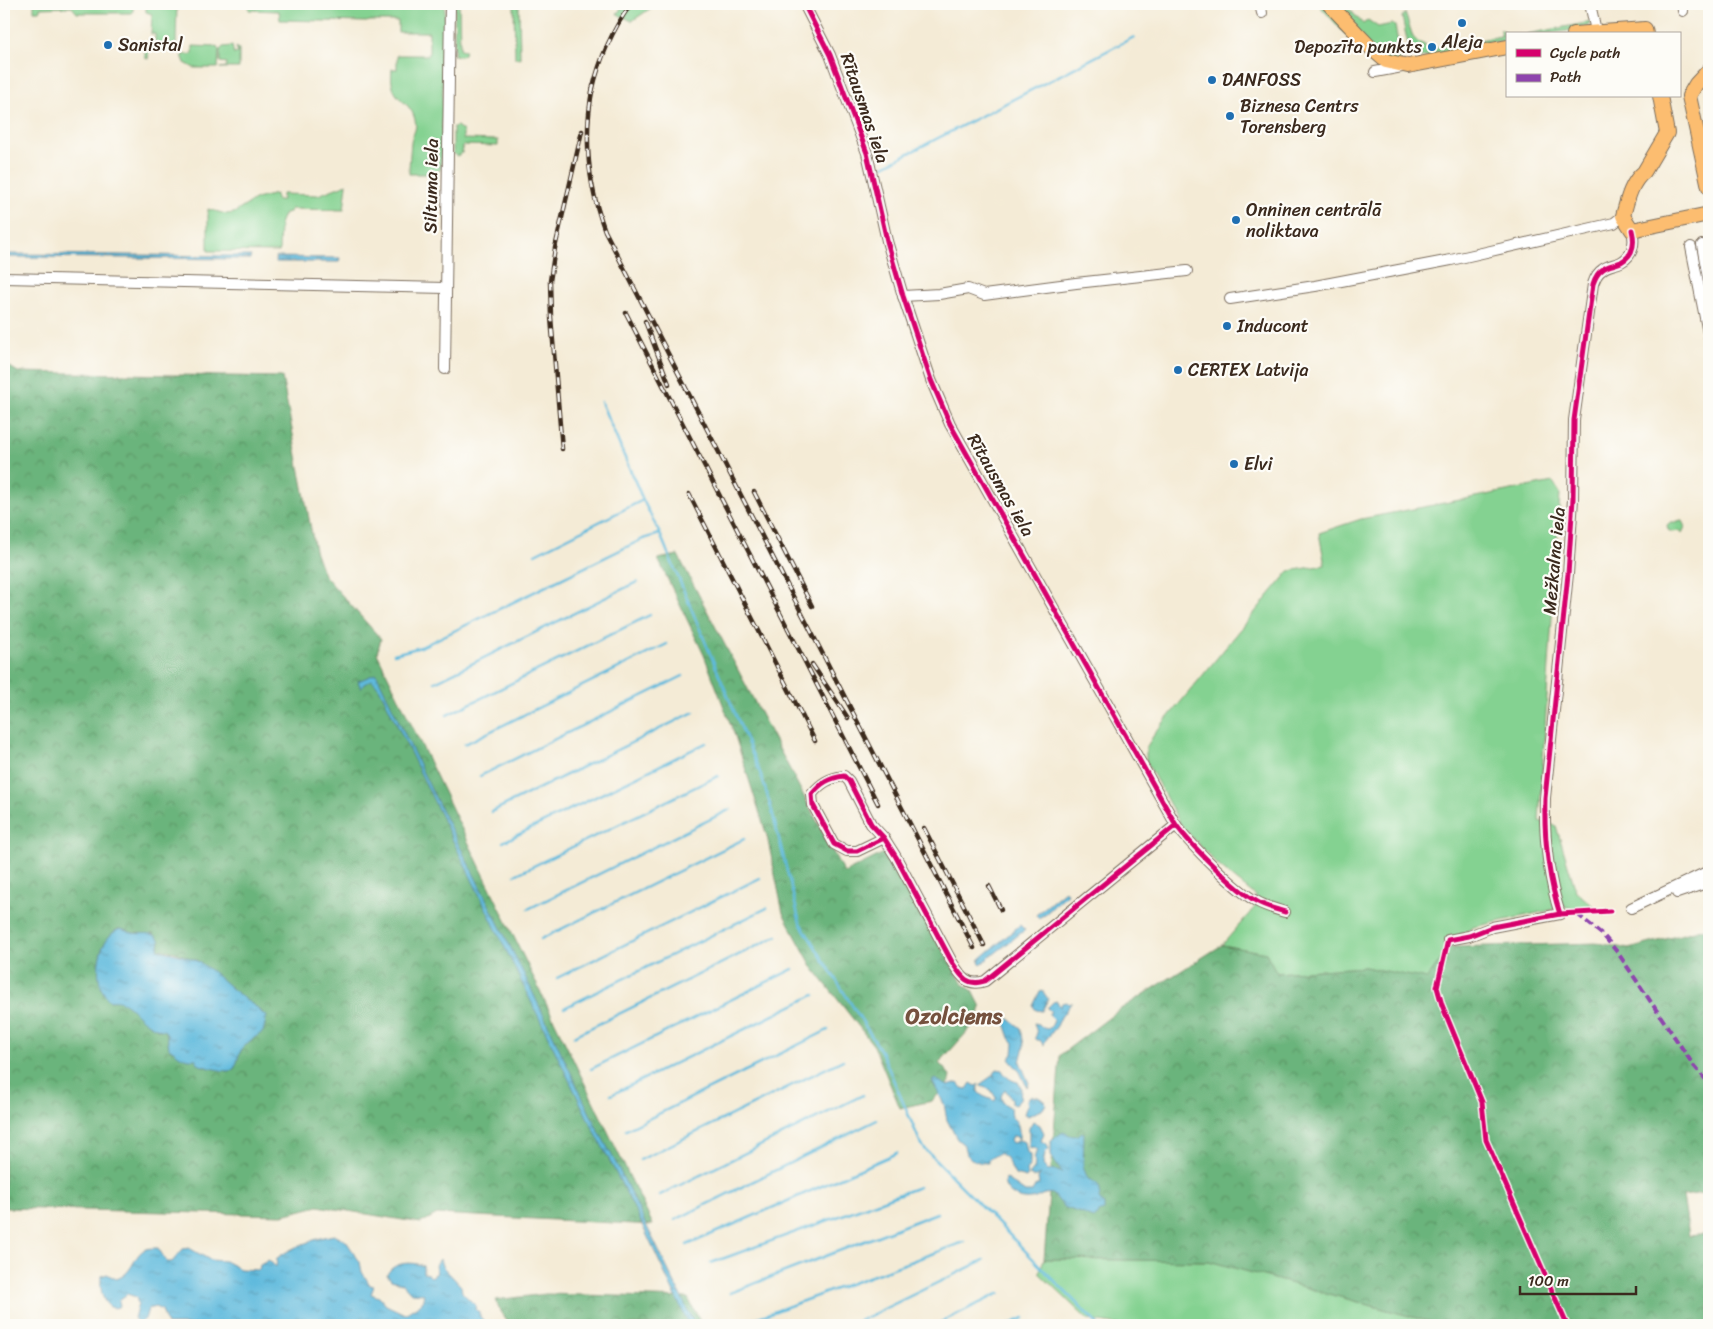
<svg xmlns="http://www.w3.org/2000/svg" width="1713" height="1329" font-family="Sriracha,sans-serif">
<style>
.grass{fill:#84d291;stroke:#607e58}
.forest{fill:url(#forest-crowns);stroke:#536f4c;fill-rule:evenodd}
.park{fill:url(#park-crowns);stroke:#607e58}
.water{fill:url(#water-ripples);stroke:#4d727e}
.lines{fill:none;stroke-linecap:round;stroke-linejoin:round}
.stream{stroke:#5fbadd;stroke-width:2.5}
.minor-casing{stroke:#7c6e5e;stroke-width:12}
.highway-casing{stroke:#7c6e5e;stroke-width:16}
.minor{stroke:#fff;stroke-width:10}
.highway{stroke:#fcbd6f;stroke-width:14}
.rail-casing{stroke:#3b2a1e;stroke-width:4.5}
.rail{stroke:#fdfcf7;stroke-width:2.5;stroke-dasharray:8;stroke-linecap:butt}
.quiet{stroke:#8e44ad;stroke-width:4;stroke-dasharray:8 4;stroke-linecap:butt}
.cycleway-casing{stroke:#fdfcf7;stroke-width:8}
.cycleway{stroke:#d6006c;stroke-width:5}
.poi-dot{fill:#1f6fb2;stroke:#fdfcf7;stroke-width:2}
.labels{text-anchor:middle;stroke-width:4.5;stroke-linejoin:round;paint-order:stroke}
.poi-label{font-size:18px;fill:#3b2a1e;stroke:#fdfcf7;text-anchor:start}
.street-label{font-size:18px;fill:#3b2a1e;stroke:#fdfcf7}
.district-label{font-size:22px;font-weight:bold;fill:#75513e;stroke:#fdfcf7}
</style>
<defs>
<pattern id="forest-crowns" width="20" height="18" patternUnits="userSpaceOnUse" patternTransform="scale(1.25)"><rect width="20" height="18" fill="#6bb47b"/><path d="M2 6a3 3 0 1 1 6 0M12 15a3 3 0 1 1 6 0" fill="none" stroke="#599364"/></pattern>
<pattern id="park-crowns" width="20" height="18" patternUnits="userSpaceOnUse" patternTransform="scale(1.25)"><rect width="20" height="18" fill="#84d291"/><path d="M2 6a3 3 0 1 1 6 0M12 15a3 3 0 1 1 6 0" fill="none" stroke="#73b47d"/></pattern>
<pattern id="water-ripples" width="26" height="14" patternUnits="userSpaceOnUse" patternTransform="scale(1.25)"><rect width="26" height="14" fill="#5fbadd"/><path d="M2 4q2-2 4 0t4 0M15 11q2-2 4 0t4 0" fill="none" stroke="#5097b3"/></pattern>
</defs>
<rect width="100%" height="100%" fill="#fdfcf7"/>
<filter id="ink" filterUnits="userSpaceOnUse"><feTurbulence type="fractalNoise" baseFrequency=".02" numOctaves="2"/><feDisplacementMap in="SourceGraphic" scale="10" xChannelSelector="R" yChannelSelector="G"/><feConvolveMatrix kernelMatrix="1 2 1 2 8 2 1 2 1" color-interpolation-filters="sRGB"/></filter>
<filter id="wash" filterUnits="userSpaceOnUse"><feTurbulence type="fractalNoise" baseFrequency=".0096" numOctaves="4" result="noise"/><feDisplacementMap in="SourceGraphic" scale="20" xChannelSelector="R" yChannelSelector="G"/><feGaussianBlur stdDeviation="1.12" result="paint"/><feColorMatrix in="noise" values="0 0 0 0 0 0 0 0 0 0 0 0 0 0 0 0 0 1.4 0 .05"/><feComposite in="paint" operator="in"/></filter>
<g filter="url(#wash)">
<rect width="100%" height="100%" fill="#f4ebd6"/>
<g class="grass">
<path d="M34,4H133V11L131,13H77L72,7L40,8V11H34Z"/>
<path d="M146,4H177L176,45L149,46L148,59L145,58V43H155V34H151L152,14L146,12Z"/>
<path d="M249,4H445L441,169L434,174H409C409,164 410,153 411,143C412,134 418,129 415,120C410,97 388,103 392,69H397V55H429V32H398V21H370L366,22L280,20L279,11L249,10Z"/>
<path d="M455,4H459L460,49L465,50L464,54L461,56L454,55Z"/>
<path d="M514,4H519L520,58H515Z"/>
<path d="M624,4H657L632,21L617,14Z"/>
<path d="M1318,4H1345L1363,24L1368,20L1378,27L1392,24L1395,26L1401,58L1394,64L1374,66Z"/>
<path d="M1405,13L1413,37L1418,42L1425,45L1426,50L1501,36L1500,30H1503L1504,38H1506L1505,41L1484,43L1463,51L1419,58L1409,49L1402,17Z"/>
<path d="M1591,22L1588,26C1568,32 1548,34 1527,34Z"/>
<path d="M193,46L217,47L219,49L218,68H194L185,63L182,55L193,54Z"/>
<path d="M232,46L234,54L238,53L236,47L239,49V68H220L226,67L227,63L220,62V50L223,47Z"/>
<path d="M457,126L463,131V139L498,140V146L463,145L462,153L457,156L453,153V127Z"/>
<path d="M347,184L344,210L291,209L289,212L285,213L280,223L279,252L208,251V209L226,214L234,213L256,199L276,194V200H282V194L318,195Z"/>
<path d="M1553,482L1560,493L1539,821L1556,826L1576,891L1593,906L1592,909L1565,907L1474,927L1460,935L1450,947L1427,980L1365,967L1276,973L1266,953L1222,945L1255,907L1256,896L1219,866L1182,827L1146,761V748L1155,733L1289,571L1325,565L1319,533L1361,519Z"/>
<path d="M1044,1259L1209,1261L1442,1325H1119L1088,1320L1039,1273Z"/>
</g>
<g class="forest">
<path d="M4,363L18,372L282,377L315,550L324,575L381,639L377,653L653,1225L437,1214L421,1223L318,1206L283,1215L4,1208V1022L6,1020L4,1013ZM118,929H120L133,933L154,934L160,942L158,949L175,952L198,961L265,1015V1026L263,1029L240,1051L235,1067L232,1071H228L210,1067H203L197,1059C185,1059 178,1054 169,1048L167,1035L165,1031L157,1029L124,1002L119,1000L110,1001C107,993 101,983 99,975C97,958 103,938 118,929Z"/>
<path d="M678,555L844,873L884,853L908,890L963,984L973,991L981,1007L977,1021L939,1063L950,1075L949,1083L932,1101L900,1108L874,1046L813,968L783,913L767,836L735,736L704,655L658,559Z"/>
<path d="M1709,927V1192L1683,1196L1689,1236L1709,1234V1325H1442L1209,1261L1044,1259L1060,1055L1119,1010L1222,945L1266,953L1277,973L1365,967L1427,979L1450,947L1599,943L1629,949Z"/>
<path d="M546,1294L688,1298L702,1325H514L505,1319L495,1300Z"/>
</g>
<path class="park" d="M1680,521H1682L1685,527L1682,533L1679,531L1672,532L1668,530L1667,525L1669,523H1675Z"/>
<g class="water">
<path d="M4,254L251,256L250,259L4,257Z"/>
<path d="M275,257L340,258L339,262H276Z"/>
<path d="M375,674L377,675L427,781L526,978L596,1126L615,1161L695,1325H689L637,1214L586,1115L379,688L372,680L364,684L361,689L358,681Z"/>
<path d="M1065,891L1067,893L1066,895L1044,915L1038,918L1036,915L1037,914Z"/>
<path d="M1020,925L1025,930L981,964L979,962L980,959Z"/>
<path d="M120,929C125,930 128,932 133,933C144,935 154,930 160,941L158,949C172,954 186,955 199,962C220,975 237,996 258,1008L259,1011L267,1016L263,1032C256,1037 248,1041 242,1049C238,1054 238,1062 235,1067C233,1070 231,1071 228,1071C222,1071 203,1067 198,1064L196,1059C181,1060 180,1055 169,1048L167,1035L165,1031C157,1029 149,1025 143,1020C131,1010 127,999 110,1001C91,985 96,937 120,929Z"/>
<path d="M1042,990L1048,999L1042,1011L1036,1010L1033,1006L1040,991Z"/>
<path d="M1057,1001L1060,1007L1062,1003L1066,1002L1070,1004L1072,1002L1061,1017L1057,1026L1045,1041L1044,1046L1040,1040H1037L1035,1038L1037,1033L1034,1023L1039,1024L1043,1028L1048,1029L1052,1025L1054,1020L1048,1014L1051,1012L1047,1008L1053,1002Z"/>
<path d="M1008,1018L1021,1028L1024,1046L1020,1062L1029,1083L1027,1087L1020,1072L1009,1059L1013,1054L1014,1043L1010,1038L1004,1020Z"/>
<path d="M997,1069L1002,1070C1005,1076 1011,1081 1018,1082L1021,1088L1020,1100L1015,1105L1012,1104V1099L1005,1089L1001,1096L1003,1103L1010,1107L1011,1117C1020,1123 1019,1129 1019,1139L1015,1136H1012L1010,1140L1011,1142L1013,1143L1019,1140L1025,1142L1027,1152L1030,1155V1164L1026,1171L1028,1176L1026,1178L1015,1175L1006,1158L999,1153L988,1160V1163C976,1163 965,1159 964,1145L957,1139L947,1120L944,1104L932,1081L935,1079L948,1086L958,1083L962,1088L967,1089L971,1083L976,1086L979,1084L978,1092L983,1096L995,1101L996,1098L991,1090L981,1086L982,1083L992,1076L995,1078L994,1074Z"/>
<path d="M1030,1096L1038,1097L1045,1101L1046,1104L1043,1109L1028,1116L1024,1114L1026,1108L1028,1106L1027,1100Z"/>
<path d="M1033,1121L1040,1125L1044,1133L1041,1141L1047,1144L1049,1149L1045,1153L1043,1165L1048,1171L1053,1169L1062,1173L1051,1156V1140L1063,1132C1071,1135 1074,1139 1082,1132L1084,1133L1083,1167L1088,1179C1099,1183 1102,1187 1099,1199L1104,1205V1210L1099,1213L1098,1216L1093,1218L1064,1207L1053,1194C1041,1192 1040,1198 1031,1199C1018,1201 1001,1191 1005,1178L1025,1192H1032L1036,1185H1039L1038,1178L1040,1175L1033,1177L1029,1175L1034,1169C1036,1161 1032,1157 1038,1150L1033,1147L1029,1148V1128Z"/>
<path d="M334,1235L346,1241L360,1262L362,1272L370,1285L374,1286L371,1294L379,1297L386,1305L405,1314L422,1303L424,1294L411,1293L402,1283L391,1280L387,1275C392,1262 412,1261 423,1266V1273L428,1274L431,1277L437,1273L435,1266L440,1259L442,1266L461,1286L462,1292L476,1306L475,1309L480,1312V1317L489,1325H167L162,1310L155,1307L148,1309L145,1319L140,1323L137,1322L134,1318L138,1304L136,1297L127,1294L119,1300L120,1306C104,1315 98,1287 102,1276L107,1274L116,1279C134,1274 133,1254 146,1249C150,1248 154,1248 158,1248L167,1262H172L183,1249L189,1248L210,1260L225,1261L240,1269L259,1270L260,1265L269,1260L276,1267L277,1258C292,1247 316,1238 334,1235Z"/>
</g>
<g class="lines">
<g class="stream">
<path d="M884,166L1134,37"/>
<path d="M601,402L643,500L660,534L761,775L772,811L800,923L881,1051L921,1144L925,1149L1098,1325"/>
<path d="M535,554L643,500"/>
<path d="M394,654L421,647L643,539L660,534"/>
<path d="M435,682L637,582"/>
<path d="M447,715L650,615"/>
<path d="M465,744L667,644"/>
<path d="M480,776L683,676"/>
<path d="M491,812L694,712"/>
<path d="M503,842L706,743"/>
<path d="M515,875L718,776"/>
<path d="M528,909L731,809"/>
<path d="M541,939L744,839"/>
<path d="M557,978L760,878"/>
<path d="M564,1008L767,908"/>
<path d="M574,1036L777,936"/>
<path d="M591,1069L793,969"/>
<path d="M611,1095L814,995"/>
<path d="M626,1130L828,1030"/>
<path d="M640,1160L843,1060"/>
<path d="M660,1195L863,1095"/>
<path d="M675,1220L877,1120"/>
<path d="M687,1245L897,1153"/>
<path d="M711,1263L919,1187"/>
<path d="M730,1293L937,1213"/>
<path d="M740,1324L964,1242"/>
<path d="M851,1325L984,1260"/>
<path d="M935,1325L1000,1293"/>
<path d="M1009,1325L1024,1318"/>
</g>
</g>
</g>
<g filter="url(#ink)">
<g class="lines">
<g class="minor-casing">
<g id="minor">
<path d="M804,4L830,55L867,153L887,241L903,296L931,380L950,424L1176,825C1190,844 1235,890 1256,901C1264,906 1275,909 1285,912"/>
<path d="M1260,4L1262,13"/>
<path d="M1590,4L1596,31"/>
<path d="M1682,4L1683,11"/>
<path d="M1375,72L1402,67"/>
<path d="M1702,245L1709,283"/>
<path d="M1691,247L1709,338"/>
<path d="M4,278L445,288"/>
<path d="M903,296L939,294L968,289L984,295L1076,283L1187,271"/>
<path d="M1230,299L1315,286L1451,260L1614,223L1623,216"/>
<path d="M445,369L450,4"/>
<path d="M884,838L857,851H847L834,844L813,805L812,794C821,783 829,778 844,776L849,781L871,824L884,838L896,857L952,962C961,976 967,987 985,981L1176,825"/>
<path d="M1677,893L1709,882"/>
<path d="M1631,908L1709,871"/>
<path d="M1448,940L1469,936L1492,927L1560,914C1548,877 1544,837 1545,798L1568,574L1573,499L1574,420L1593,284C1595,278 1597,273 1602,270C1607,265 1615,265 1621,262C1634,255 1635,242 1632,230"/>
</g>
</g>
<g class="highway-casing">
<g id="highway">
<path d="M1329,4L1372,49L1386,61L1408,66L1507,47"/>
<path d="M1574,34L1645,29L1646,34"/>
<path d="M1709,70L1696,84L1689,96L1709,187"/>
<path d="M1660,96L1667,133L1644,172C1631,182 1627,201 1623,216L1632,230L1709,214"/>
</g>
</g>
<use href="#minor" class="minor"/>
<use href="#highway" class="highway"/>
<g class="rail-casing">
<g id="rail">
<path d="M593,86C583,137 587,183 605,231L974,948"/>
<path d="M592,92C599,61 612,30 631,4"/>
<path d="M626,313L878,804"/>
<path d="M645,321L669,384"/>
<path d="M562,449L551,317L550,281L555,248L582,131"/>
<path d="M754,492L812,606"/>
<path d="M689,494L815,741"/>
<path d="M812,664L848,718"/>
<path d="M924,828L984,945"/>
<path d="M989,886L1001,910"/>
</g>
</g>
<use href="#rail" class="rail"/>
<path class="quiet" d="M1577,914L1603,935L1618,953L1694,1066L1709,1083"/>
<g class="cycleway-casing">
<g id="cycleway">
<path d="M804,4L830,55L867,153L887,241L903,296L931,380L950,424L1176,825C1190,844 1235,890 1256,901C1264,906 1275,909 1285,912"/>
<path d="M884,838L857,851H847L834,844L813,805L812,794C821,783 829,778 844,776L849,781L871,824L884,838L896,857L952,962C961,976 967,987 985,981L1176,825"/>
<path d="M1560,914C1548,877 1544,837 1545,798L1568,574L1573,499L1574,420L1593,284C1595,278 1597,273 1602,270C1607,265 1615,265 1621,262C1634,255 1635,242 1632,230"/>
<path d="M1567,1325L1486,1140L1482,1102L1442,1005L1437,987L1448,940L1469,936L1492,927L1560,914L1610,911"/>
</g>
</g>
<use href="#cycleway" class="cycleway"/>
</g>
</g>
<g class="poi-dot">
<circle cx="1462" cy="23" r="5"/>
<circle cx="108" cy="45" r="5"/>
<circle cx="1432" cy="47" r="5"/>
<circle cx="1212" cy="80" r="5"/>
<circle cx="1230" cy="116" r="5"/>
<circle cx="1236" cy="220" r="5"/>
<circle cx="1227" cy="326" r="5"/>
<circle cx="1178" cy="370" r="5"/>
<circle cx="1234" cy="464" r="5"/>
</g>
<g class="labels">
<g class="poi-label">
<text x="1462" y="48" text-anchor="middle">Aleja</text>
<text x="118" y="51">Sanistal</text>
<text x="1422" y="53" text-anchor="end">Depozīta punkts</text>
<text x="1222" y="86">DANFOSS</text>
<text x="1240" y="112">Biznesa Centrs<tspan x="1240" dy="21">Torensberg</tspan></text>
<text x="1246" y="216">Onninen centrālā<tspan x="1246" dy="21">noliktava</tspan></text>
<text x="1237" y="332">Inducont</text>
<text x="1188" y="376">CERTEX Latvija</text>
<text x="1244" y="470">Elvi</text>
</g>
<g class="street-label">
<text transform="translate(865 108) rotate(71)" y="6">Rītausmas iela</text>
<text transform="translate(431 186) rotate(-89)" y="6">Siltuma iela</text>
<text transform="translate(1001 485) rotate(60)" y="6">Rītausmas iela</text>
<text transform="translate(1554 561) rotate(-85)" y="6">Mežkalna iela</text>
</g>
<g class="district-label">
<text x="954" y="1024">Ozolciems</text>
</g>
</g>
<rect width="1713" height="1329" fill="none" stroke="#fdfcf7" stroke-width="20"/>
<rect x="1506" y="32" width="175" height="65" fill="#fdfcf7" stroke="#afa8a0"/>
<rect x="1516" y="49" width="25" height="8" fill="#d6006c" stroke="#afa8a0"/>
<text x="1550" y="58" font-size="15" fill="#3b2a1e">Cycle path</text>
<rect x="1516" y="74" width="25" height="8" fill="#8e44ad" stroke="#afa8a0"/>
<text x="1550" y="82" font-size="15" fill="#3b2a1e">Path</text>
<path d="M1520 1286v8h116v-8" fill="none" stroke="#3b2a1e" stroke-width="2.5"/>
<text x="1528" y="1286" font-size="15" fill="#3b2a1e" stroke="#fdfcf7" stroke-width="4" paint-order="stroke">100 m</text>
</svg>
